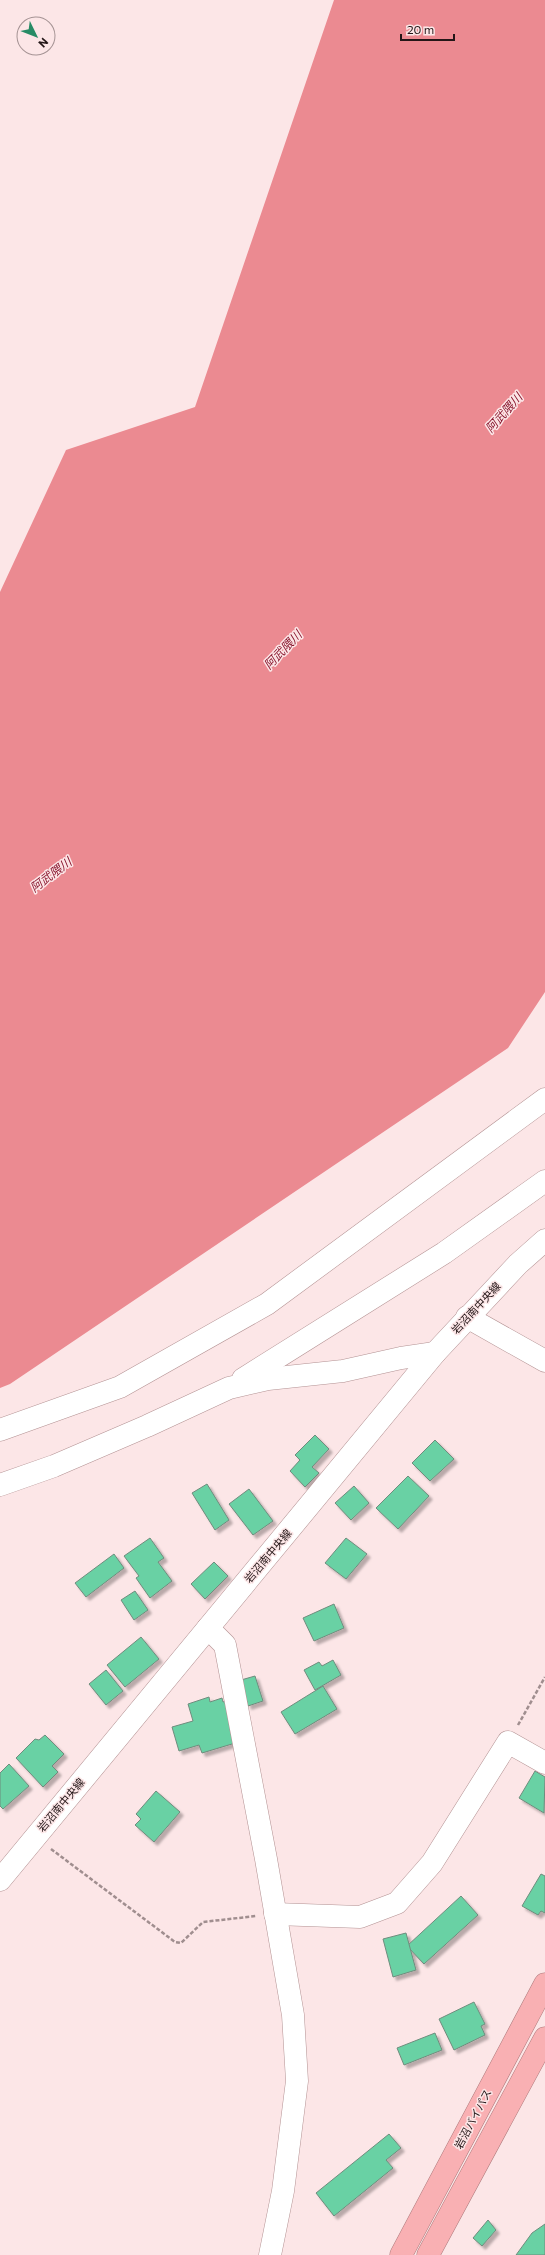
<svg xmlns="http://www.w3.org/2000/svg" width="545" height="2255" font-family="Commissioner,'Noto Sans JP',sans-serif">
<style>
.water{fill:#eb8a91}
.building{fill:#69d1a4;stroke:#6f8c7d;filter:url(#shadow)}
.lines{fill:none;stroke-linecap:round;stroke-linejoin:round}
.minor-casing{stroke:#b39293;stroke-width:23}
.highway-casing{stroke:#ae7a7c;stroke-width:23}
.path{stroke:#a08e8f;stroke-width:2.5;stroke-dasharray:4 2;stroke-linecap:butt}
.minor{stroke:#fff;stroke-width:22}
.highway{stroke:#f9b0b3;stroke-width:22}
.labels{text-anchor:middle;stroke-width:3;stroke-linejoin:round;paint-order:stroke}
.street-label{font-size:11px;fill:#231617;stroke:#fce6e7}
.water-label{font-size:12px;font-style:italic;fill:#88152d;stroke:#fce6e7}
</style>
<defs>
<filter id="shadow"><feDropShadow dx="3.5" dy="3.5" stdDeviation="1" flood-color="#0004"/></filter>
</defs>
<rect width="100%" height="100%" fill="#fce6e7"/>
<path class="water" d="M334,0H545V992L508,1048L10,1384L0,1388V592L66,450L195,407Z"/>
<g class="building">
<path d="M315,1435L329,1449L312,1467L319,1473L305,1487L290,1471L300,1460L295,1455Z"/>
<path d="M435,1440L454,1459L430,1481L412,1463Z"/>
<path d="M408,1476L429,1496L398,1529L376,1508Z"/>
<path d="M207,1484L229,1520L215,1530L192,1493Z"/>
<path d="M354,1486L369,1503L351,1520L335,1503Z"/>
<path d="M249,1489L273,1521L253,1535L229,1504Z"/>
<path d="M150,1538L164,1558L158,1562L172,1581L150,1598L136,1578L139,1576L124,1556Z"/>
<path d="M346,1538L367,1554L346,1579L325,1563Z"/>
<path d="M114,1554L124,1568L86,1597L75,1583Z"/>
<path d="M214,1562L228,1576L205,1599L191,1584Z"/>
<path d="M135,1591L148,1610L134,1620L121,1600Z"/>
<path d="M334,1604L344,1628L314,1641L303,1618Z"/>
<path d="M141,1637L159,1659L125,1687L107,1665Z"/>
<path d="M333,1660L341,1675L315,1690L304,1670L319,1662L322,1666Z"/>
<path d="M106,1670L123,1691L106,1705L89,1684Z"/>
<path d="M255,1676L263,1701L248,1706L241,1680Z"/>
<path d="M323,1686L337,1709L295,1734L281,1712Z"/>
<path d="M209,1697L210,1702L222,1698L223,1702L226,1701L242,1741L202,1753L199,1745L179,1751L172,1727L193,1721L188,1704Z"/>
<path d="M45,1735L64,1754L52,1766L58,1772L43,1787L16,1758L35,1739L39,1740Z"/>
<path d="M9,1764L29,1786L3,1809L0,1806V1773Z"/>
<path d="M535,1771L545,1777L544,1813L519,1798Z"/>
<path d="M156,1791L180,1812L154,1842L135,1825L141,1819L136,1814Z"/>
<path d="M541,1874L545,1876V1913L541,1911L538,1915L522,1906Z"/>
<path d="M461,1896L478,1915L424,1964L407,1946Z"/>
<path d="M406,1933L416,1970L393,1977L383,1939Z"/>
<path d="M474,2002L485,2024L481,2026L485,2035L454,2050L439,2019Z"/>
<path d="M435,2033L442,2050L404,2065L397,2048Z"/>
<path d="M389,2134L401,2148L386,2160L393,2168L334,2216L316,2193Z"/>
<path d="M488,2220L496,2230L482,2246L473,2238Z"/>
<path d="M545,2224V2255H516L532,2233Z"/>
</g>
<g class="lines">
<g class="minor-casing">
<g id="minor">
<path d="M467,1317L545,1361"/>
<path d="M243,1379L444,1253L545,1181"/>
<path d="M0,1430L120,1387L267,1304L545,1099"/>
<path d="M0,1485L54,1466L147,1426L229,1388L268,1379L343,1371L401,1358L435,1353"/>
<path d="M208,1628L225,1645L266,1859L293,2015L297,2081L283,2191L270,2255"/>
<path d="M0,1880L435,1353L518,1264L545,1240"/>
<path d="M275,1914L360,1917L397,1903L432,1863L508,1742L545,1763"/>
</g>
</g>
<g class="highway-casing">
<g id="highway">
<path d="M401,2255L545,1984"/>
<path d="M428,2255L545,2038"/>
</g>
</g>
<g class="path">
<path d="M518,1725L545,1677"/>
<path d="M51,1849L175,1942L181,1943L203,1922L256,1916"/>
</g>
<use href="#minor" class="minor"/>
<use href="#highway" class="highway"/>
</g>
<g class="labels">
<g class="street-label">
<text transform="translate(476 1308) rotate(-47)" y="4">岩沼南中央線</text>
<text transform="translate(268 1556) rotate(-50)" y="4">岩沼南中央線</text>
<text transform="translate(61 1805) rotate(-50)" y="4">岩沼南中央線</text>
<text transform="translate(473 2119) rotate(-62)" y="4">岩沼バイパス</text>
</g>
<g class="water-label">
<text transform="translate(504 413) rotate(-48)" y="4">阿武隈川</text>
<text transform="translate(283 650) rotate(-46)" y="4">阿武隈川</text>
<text transform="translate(51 875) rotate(-37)" y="4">阿武隈川</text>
</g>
</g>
<g transform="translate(36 36) rotate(133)"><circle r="19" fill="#fce6e7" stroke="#a59394"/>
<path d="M0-3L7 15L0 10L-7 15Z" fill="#278b65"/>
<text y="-6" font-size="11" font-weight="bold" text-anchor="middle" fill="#231617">N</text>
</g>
<path d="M401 34v6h53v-6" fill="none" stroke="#231617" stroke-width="2"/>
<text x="407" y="34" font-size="12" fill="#231617" stroke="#fce6e7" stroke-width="3" paint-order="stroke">20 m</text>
</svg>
